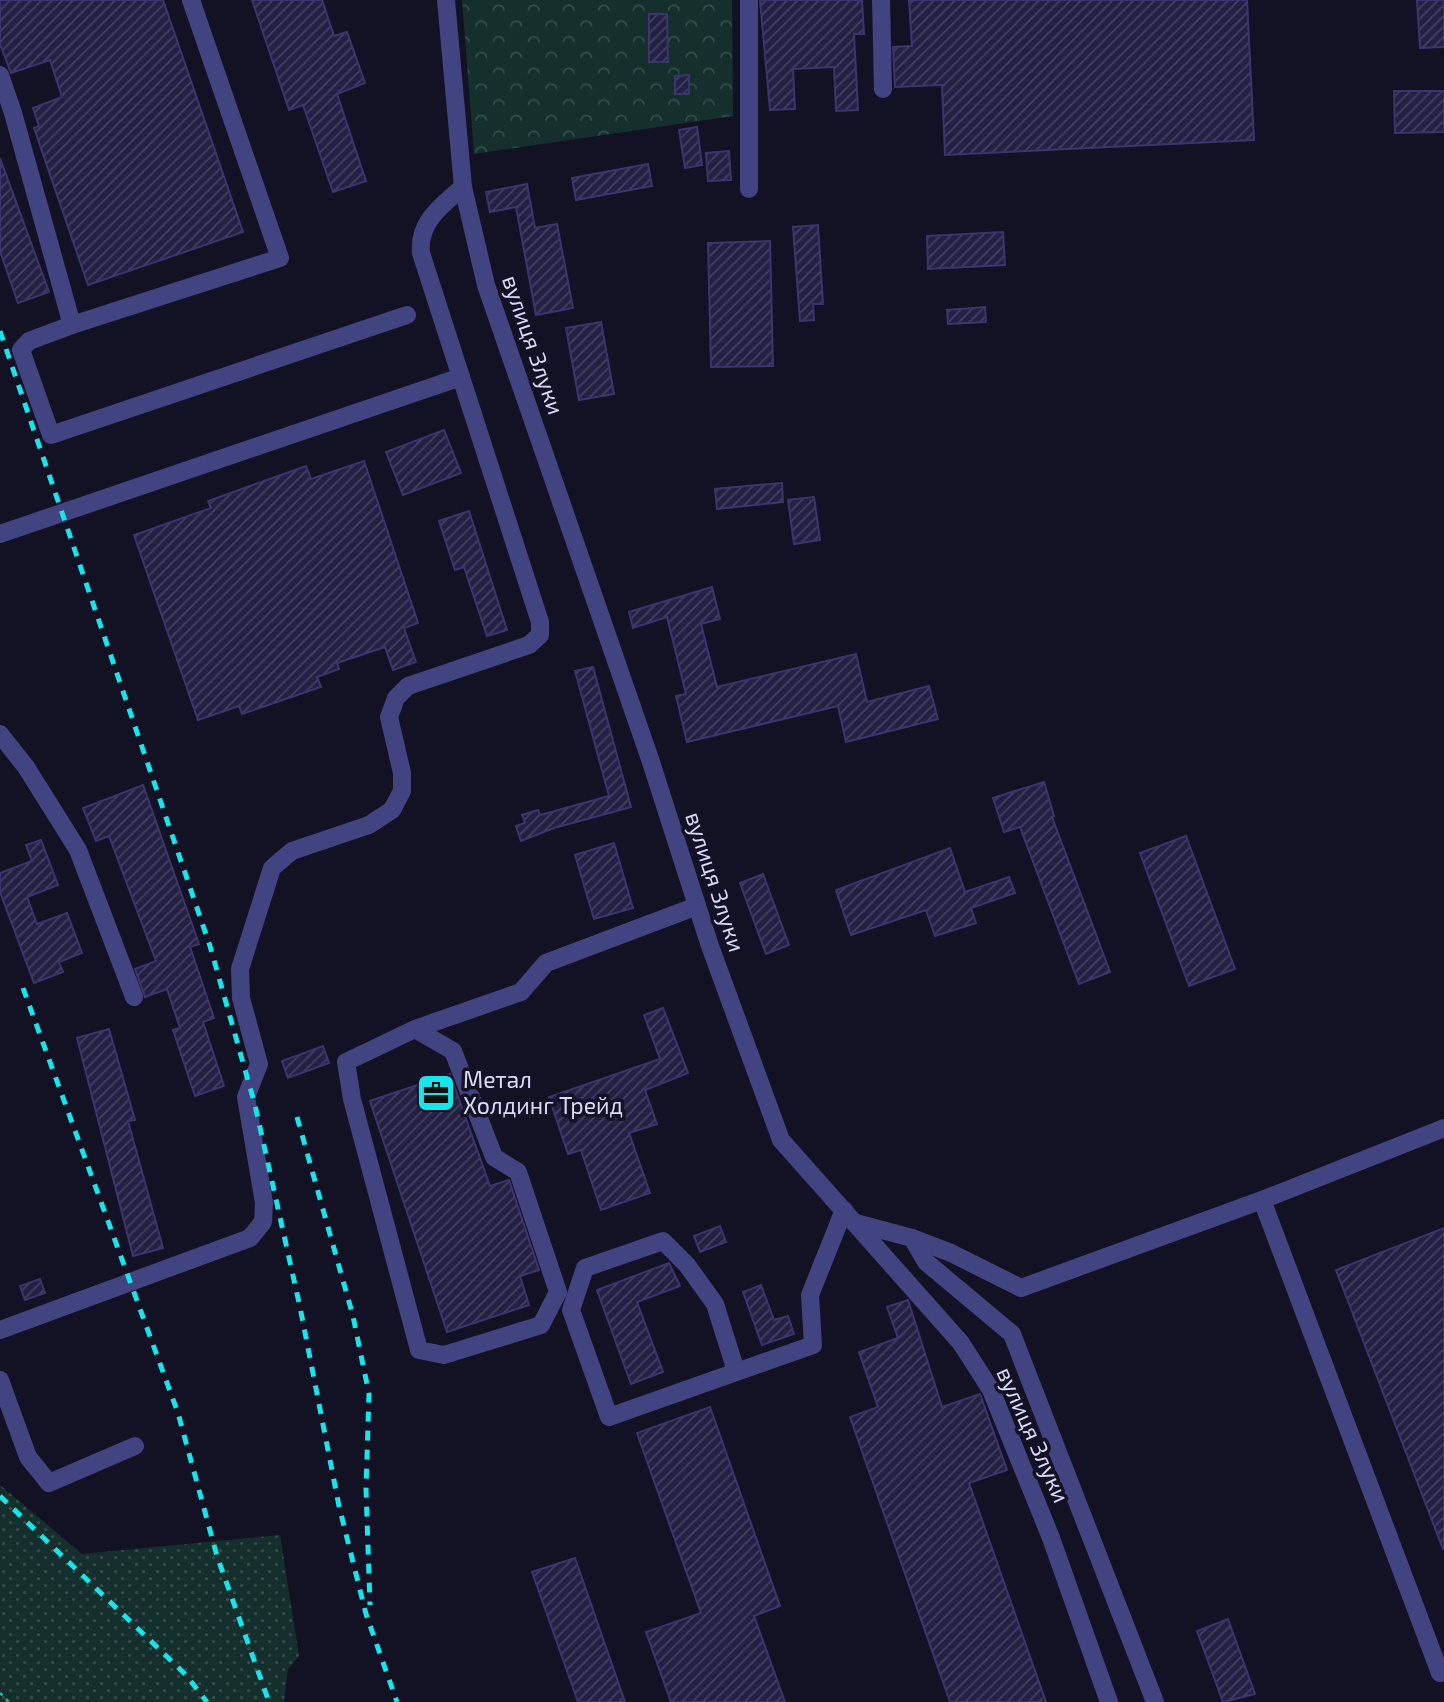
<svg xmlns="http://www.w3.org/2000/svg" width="1444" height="1702" font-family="'Exo 2',sans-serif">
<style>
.grass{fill:url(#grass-dots)}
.park{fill:url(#park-crowns)}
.building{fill:url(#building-hatch);stroke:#3b346e;stroke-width:2}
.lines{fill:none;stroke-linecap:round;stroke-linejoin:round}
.path{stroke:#3cad9d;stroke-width:2.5;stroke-dasharray:3.5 5;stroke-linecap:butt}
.minor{stroke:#414480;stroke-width:18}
.rail{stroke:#18e4e9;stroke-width:5;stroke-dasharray:10 9;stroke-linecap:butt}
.labels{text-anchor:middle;stroke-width:7;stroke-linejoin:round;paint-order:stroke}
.street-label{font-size:23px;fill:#dbdafb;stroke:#131225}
.poi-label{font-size:23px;fill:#dbdafb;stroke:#131225;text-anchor:start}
</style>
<defs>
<pattern id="grass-dots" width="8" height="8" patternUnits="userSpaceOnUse" patternTransform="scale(1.75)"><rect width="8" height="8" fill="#152f2c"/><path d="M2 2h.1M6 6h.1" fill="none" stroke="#364d4c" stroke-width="1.8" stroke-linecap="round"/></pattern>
<pattern id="park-crowns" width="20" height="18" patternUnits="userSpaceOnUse" patternTransform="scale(1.75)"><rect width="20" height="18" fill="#152f2c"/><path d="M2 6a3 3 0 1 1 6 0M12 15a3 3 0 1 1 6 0" fill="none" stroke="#364d4c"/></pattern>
<pattern id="building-hatch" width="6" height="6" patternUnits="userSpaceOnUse" patternTransform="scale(1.75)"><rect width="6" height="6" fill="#242044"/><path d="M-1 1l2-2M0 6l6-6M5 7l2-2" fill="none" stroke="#434060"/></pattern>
</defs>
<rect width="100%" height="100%" fill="#131225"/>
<path class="grass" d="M0,1485L82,1554L280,1535L299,1656L288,1669L284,1702H0Z"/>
<path class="park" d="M462,0H732L733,116L474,154Z"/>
<g class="building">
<path d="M0,0H163L243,232L88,285L34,128L39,126L33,108L62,97L50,60L11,73L0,44Z"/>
<path d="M252,0H322L334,36L347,32L365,83L337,94L366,181L333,192L303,105L289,110Z"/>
<path d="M760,0H862L864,34H854L858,110L836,111L834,67L793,69L795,109L770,110Z"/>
<path d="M909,0H1247L1254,140L945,155L942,85L895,87L893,47L912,46Z"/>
<path d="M1417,0H1444V47L1420,48Z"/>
<path d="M649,14H667L668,62H649Z"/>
<path d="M689,75V94H675V76Z"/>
<path d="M1394,91H1444V132L1395,133Z"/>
<path d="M697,127L702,165L685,168L679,130Z"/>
<path d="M729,151L731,180L708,181L706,153Z"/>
<path d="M0,158L49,292L18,303L0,251Z"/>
<path d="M648,164L652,186L576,200L572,178Z"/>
<path d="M527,184L535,228L557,224L573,308L536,315L516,207L490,212L486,192Z"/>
<path d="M818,225L823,304H813L814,320L800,321L793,227Z"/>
<path d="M1003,232L1005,265L928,269L927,236Z"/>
<path d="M770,241L773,366L711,367L708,243Z"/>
<path d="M985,307L986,322L948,324L947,310Z"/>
<path d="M601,322L614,394L579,400L566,328Z"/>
<path d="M444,430L461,473L403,495L386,452Z"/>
<path d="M364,461L418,623L404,628L416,662L393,670L385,647L337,663L339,669L317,677L321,687L242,714L239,706L198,720L134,535L211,508L208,501L306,466L311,479Z"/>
<path d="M782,483L783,502L717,509L715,489Z"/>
<path d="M814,497L820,540L794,544L788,500Z"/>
<path d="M469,511L507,630L487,636L464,567L455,570L439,521Z"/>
<path d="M712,587L720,619L701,624L717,687L856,654L867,702L929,686L938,719L846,742L838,706L687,742L676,696L686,694L667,617L633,628L629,612Z"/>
<path d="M593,667L631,807L554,828L521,841L516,826L525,823L522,815L538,810L540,815L609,796L575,671Z"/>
<path d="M1044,782L1054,816L1052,817L1110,972L1079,984L1020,827L1004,832L993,798Z"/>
<path d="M143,785L199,944L190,947L214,1018L203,1022L224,1086L195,1096L173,1030L180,1028L167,989L145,997L135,969L156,961L109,836L96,841L83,808Z"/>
<path d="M1186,836L1235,969L1189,986L1140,853Z"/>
<path d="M41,840L58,885L27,897L37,924L67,913L82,953L59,962L63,972L34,983L0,892V873L32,861L26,845Z"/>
<path d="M614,843L633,908L594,919L575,855Z"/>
<path d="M950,848L965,892L1009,877L1015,893L971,908L976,923L935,936L926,910L851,935L836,890Z"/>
<path d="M763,874L789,945L766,954L740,883Z"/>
<path d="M663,1008L688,1073L645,1090L657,1124L629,1133L650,1193L601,1210L581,1150L568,1154L549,1097L660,1059L644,1015Z"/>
<path d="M109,1029L135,1120L128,1121L163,1248L133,1256L77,1038Z"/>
<path d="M323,1046L329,1063L288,1078L282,1061Z"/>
<path d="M450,1074L490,1186L509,1180L539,1270L520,1276L529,1305L447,1332L370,1101Z"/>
<path d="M720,1226L726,1242L700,1252L694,1236Z"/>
<path d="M1444,1228V1549H1443L1336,1270Z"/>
<path d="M669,1263L680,1286L637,1302L663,1372L631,1384L597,1290Z"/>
<path d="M40,1279L45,1293L25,1300L20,1286Z"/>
<path d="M761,1285L774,1320L788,1316L794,1334L762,1345L743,1292Z"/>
<path d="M908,1300L942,1407L980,1394L1007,1470L969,1483L1046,1702H950L850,1417L878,1407L859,1352L898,1338L887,1307Z"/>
<path d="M710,1407L780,1606L754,1616L785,1702H671L646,1632L701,1613L637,1433Z"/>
<path d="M575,1558L625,1702H578L532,1572Z"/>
<path d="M1228,1619L1255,1694L1223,1702L1197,1631Z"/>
</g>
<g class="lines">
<path class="path" d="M0,1693L9,1702"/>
<g class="minor">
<path d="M446,0L463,187L486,285L650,759L710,946L781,1140L961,1343L991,1390L1051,1538L1109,1702"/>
<path d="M749,0V189"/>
<path d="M881,0L883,89"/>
<path d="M0,75L13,113L72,325L280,258L191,0"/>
<path d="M72,325L29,341L21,350L51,435L407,315"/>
<path d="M0,534L461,377"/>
<path d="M0,734L26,767L78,850L134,997"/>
<path d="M415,1029L453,1051L494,1157L518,1172L558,1292L541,1325L444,1355L419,1350L352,1099L346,1062L415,1029L521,992L546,963L697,906"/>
<path d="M856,1223L912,1238L926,1262L1012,1334L1155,1702"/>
<path d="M912,1238L951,1253L1021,1288L1262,1200"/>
<path d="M0,1330L250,1238L263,1222L264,1203L246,1097L259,1064L241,998L240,969L272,868L292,851L369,825L392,810L402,791V773L389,717L396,698L408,686L529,645L540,635V622L421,253C418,222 441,206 463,187"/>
<path d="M736,1371L715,1304L687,1265L663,1241L585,1268L571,1310L609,1417L813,1345L810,1295L844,1210"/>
<path d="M0,1380L28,1457L49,1483L135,1446"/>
<path d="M1440,1673L1262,1200L1444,1128"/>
</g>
<g class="rail">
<path d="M0,331L210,946L255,1105L300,1307L339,1506L366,1614L397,1702"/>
<path d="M23,988L178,1413L217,1556L269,1702"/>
<path d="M297,1117L353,1316L369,1394L366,1489L370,1605"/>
<path d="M0,1496L186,1675L207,1702"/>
</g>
</g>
<defs>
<g id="office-square" transform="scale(2.0125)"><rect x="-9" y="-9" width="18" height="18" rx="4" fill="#18e4e9" stroke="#131225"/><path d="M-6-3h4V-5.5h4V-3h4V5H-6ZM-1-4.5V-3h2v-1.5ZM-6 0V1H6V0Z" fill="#111"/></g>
</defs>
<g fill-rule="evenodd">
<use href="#office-square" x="436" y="1093"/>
</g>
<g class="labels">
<g class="street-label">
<text transform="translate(533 345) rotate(71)" y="8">вулиця Злуки</text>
<text transform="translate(715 882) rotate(72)" y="8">вулиця Злуки</text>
<text transform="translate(1033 1435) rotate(66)" y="8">вулиця Злуки</text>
</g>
<g class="poi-label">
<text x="463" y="1088">Метал<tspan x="463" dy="26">Холдинг Трейд</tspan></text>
</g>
</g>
</svg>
